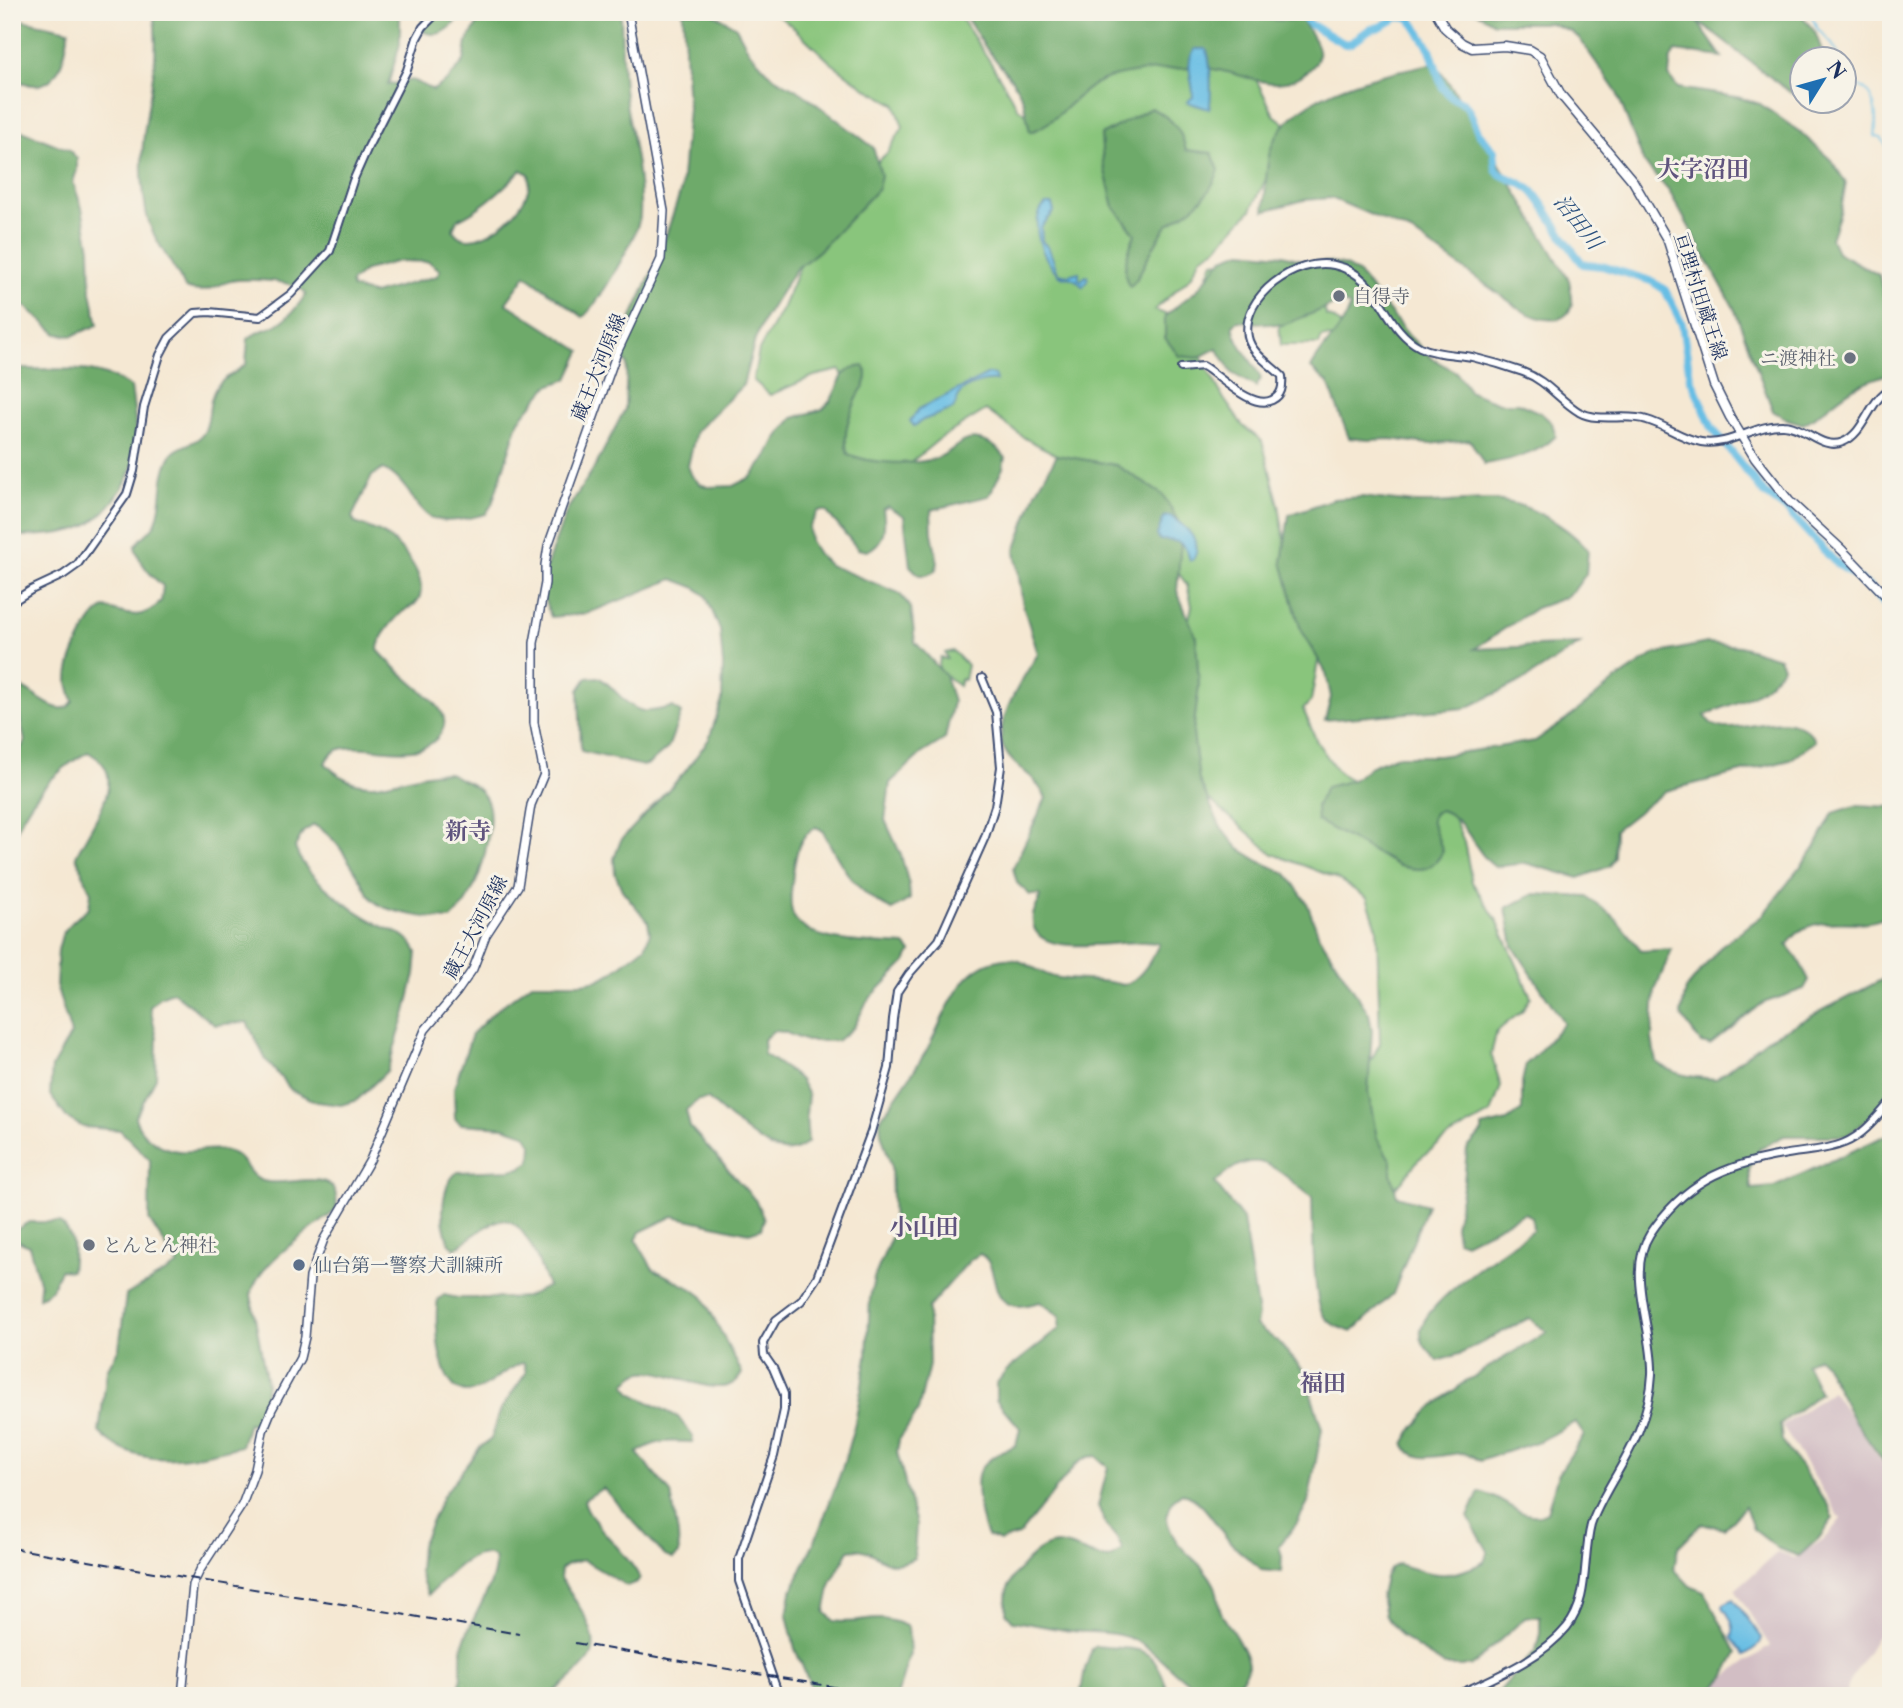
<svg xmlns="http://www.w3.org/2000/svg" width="1903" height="1708" font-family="'Libre Caslon Text','Noto Serif JP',serif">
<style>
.industrial{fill:#d2bec4}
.green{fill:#89c57b;stroke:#527a6c;stroke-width:2}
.forest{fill:#6eaa6b;stroke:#446c64;stroke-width:2;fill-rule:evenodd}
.water{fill:#67bee4;stroke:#4176a1;stroke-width:2}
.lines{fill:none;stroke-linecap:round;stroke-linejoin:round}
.stream{stroke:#67bee4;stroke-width:2}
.river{stroke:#67bee4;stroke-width:8}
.tertiary-casing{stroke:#3c4b70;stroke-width:10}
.secondary-casing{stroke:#3c4b70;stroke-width:10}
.primary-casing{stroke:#3c4b70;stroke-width:11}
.tertiary{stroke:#fff;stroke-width:6}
.secondary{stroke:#fff;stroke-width:7}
.primary{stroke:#fff;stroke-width:8}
.rail{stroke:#1b2f5e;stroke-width:2;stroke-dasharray:10 5;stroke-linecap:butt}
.worship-dot{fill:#6b7280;stroke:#f7f3e8;stroke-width:2.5}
.service-dot{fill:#5c6f8a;stroke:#f7f3e8;stroke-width:2.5}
.labels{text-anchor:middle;stroke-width:6;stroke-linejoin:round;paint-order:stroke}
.worship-label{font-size:19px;fill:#5b616d;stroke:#f7f3e8;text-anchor:start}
.street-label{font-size:19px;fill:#1b2f5e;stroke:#f7f3e8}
.service-label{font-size:19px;fill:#4e5e75;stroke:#f7f3e8;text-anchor:start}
.water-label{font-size:21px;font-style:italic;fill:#2e5380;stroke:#f7f3e8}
.quarter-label{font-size:23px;font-weight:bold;fill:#5f547e;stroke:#f7f3e8}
</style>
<rect width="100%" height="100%" fill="#f7f3e8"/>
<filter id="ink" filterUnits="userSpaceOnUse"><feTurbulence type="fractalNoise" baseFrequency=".0143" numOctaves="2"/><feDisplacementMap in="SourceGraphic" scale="14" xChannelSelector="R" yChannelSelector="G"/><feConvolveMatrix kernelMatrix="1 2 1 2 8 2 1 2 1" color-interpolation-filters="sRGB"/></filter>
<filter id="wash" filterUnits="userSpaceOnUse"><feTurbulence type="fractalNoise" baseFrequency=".00686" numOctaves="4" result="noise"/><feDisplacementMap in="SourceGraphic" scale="28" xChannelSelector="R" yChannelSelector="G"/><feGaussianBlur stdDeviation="1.57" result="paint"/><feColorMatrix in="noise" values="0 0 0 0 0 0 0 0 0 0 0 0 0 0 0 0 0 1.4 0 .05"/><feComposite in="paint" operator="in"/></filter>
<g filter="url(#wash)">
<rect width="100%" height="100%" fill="#f5e8d3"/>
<path class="industrial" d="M1832,1391L1891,1475V1629L1877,1636L1848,1684L1847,1696H1717L1710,1687L1770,1646L1735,1590L1778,1552L1794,1559L1824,1539L1841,1519L1782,1426Z"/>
<g class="green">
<path d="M773,12H957L991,63L1018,108L1033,118L1079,69L1245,57L1274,115L1291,128L1251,210L1216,248L1201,257L1191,277L1154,310L1176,318L1199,297L1213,262L1244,259L1190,337L1224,399L1243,426L1262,441L1279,505L1288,563L1320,650L1311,701L1303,709L1317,742L1338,772L1370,791L1442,790L1464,842L1472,882L1498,922L1531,997L1522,1011L1497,1031L1491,1054L1501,1086L1491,1113L1447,1138L1419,1159L1402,1181L1383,1199L1344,1114L1380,1043L1377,928L1367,898L1336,878L1273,854L1197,789L1182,648L1192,606L1187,585L1115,485L1026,439L986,410L938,440L897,474L837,456L850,388L840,370L814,376L770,395L753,380L759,350L783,307L811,239L858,180L887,153L903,127L895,104L867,89L830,62L792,26Z"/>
<path d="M1323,296L1326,316L1334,319L1344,328L1341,338L1322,337L1319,345H1281L1277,302Z"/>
<path d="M953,651L967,665L964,680L961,679L959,686L938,670L940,658L947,659L945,653Z"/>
</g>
<g class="forest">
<path d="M153,12H400V44L388,85L412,80L433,90L448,80L464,61L467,42L484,12H621C622,43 621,73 626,103C632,140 642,177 640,215C639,234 598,305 583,317L526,275L506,303L581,351L568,379L548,386L519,420L492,504L486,514C470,518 446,525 430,517C422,512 413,499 408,491C400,481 395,474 383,469L372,476L352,517L355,523C364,526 373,529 381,533C400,542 435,584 415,604C412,607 408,608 405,610C395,618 378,637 378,650C393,668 412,682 430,698C439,707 449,718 442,731C423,765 376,744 345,748C335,749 329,755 325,763C337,776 354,786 373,785C395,784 426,770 448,773C452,774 458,778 462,780C494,792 492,814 487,842C483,869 472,901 451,919C433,919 385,913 373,900C368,896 365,888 362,882C348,860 337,837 314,825L303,832L295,847C303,876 352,910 378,924C397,935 405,930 417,952L415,974L406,1012L387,1071L357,1100L341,1105L317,1102L291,1090L266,1060L247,1022L215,1025L173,992L160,997L150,1007L157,1038L156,1078L135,1117C139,1135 160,1149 179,1151C197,1153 214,1145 232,1153C245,1158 248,1177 263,1181C289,1189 343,1161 336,1210C311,1232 258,1261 251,1295L267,1384L259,1425L248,1423L241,1446C194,1458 136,1472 99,1432L107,1370L119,1348L126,1295L178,1265L149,1220L150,1160L120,1130L83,1127L67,1118L50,1095L52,1067L71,1034L56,985L58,950L62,935L69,925L89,907L91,893L76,856C86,834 115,797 107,772C104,762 96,757 88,752C54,770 22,806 12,844V758L18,753L25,741L14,693L20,687C35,692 61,722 73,701C71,694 68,686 68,680C68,661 88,615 105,608C129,615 141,621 161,602L163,586C151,576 139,562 135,547C140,537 152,532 156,522C164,502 159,479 169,459C176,444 195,446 203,434C210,424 208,408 212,397C217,378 235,375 246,364L248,339C257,330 268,330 278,324C290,317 299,305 306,294C296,280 256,279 238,280C217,281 210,297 185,288C174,263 151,240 146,211C144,196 141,178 142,163C142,112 163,63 153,12ZM521,170L529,174C536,212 466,260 453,229L457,220C481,209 503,189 521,170ZM399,261L429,262L440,270L437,276L373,294L352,288L351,282L366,270Z"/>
<path d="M421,12H461C454,27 441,39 424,32Z"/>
<path d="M683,12H711L736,27L749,51L772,76L802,93L873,147L881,175L878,189L819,251L796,269L765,317L755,340L743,385L696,431L688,466L692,476L700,484L708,487L733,486L751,477L768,455L776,439L793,418L823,409L831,400L843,375L852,368L863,366C866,370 867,371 867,376C867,381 863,388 860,392C851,411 841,433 848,454C870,464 911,465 934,459C945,456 953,448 962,442C978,434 996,445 1005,457L1003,468L989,496L931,510L932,533L938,563L935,571L927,575H919L910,566L904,516L888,507L883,509C886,527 885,543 867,551L858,549L826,511H818L809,528L810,541L818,554L829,565L899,593L911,608L915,642L945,675L953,702L945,739L921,754L890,783L885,820L901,855L909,885L910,899L892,910C854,893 841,865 822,830L816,827C798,837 796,853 793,873C792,886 787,909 796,920C814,945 876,942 905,945L911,952L906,962L867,1001L854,1027L837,1041H806L784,1032L773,1031L763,1040L764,1054L792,1073L800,1080L808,1095L806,1115L808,1142C801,1148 793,1153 783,1151C760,1148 726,1114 708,1099L698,1100L686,1110L690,1127L756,1201L764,1219L761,1229L749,1233L673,1216L640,1232L636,1240L653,1269L694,1290L703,1297L742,1373C725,1408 670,1366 643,1372C635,1373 630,1379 625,1385L631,1393L678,1417L693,1437L692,1442C669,1441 657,1439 637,1453L671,1493L678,1534L679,1554L673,1559L665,1556L603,1488L584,1500C588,1522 629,1554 640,1578L637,1582L627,1586L583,1560L568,1564L561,1569L560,1578C572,1596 604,1635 590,1658C580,1673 562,1685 549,1696H454C465,1684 459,1663 462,1648C468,1619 500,1583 494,1557C471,1545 444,1581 428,1595L419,1572L421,1545L443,1496L480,1447L491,1439L501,1409L526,1373L524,1363C512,1364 491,1384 477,1390C437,1406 434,1322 438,1299L444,1295L458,1298H511L526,1297L548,1286C540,1268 526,1219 502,1220C491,1220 465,1242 455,1249C438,1236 439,1183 458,1172L510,1170L520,1168L531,1161L532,1145L525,1134L504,1127L461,1124L455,1119L454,1088L472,1034L494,1012L532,983H583L598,980L610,974L645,947L650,933L648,922L622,890L615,873L614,859L621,840L684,773L709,739L722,700L723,665L720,630L706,596L696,588L673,579L586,614L551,617L541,591L546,567L567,510L596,465L625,409L627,364L617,350L658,259L681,190L688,108Z"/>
<path d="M1238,12L1276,20H1302C1312,37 1329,54 1309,70C1274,100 1242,69 1203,68C1173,68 1142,70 1113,77C1079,84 1062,122 1030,132L1023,99L1013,81L986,48L963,13Z"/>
<path d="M1476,12H1799L1815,32L1825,59L1801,60V95L1791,93L1696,20L1722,57L1675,51L1671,58L1669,76L1678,88L1737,97L1760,104L1800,132L1831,160L1846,183L1841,210L1831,239L1837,252L1879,275L1884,295L1891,303V373C1880,377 1869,380 1859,385C1838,395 1824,413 1803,424L1787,419L1773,411L1734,308L1669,191L1644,163L1617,93L1579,38L1570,31L1550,23H1494Z"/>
<path d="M12,18L69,30C66,49 62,81 39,85C31,87 20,81 12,79Z"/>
<path d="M1430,64L1440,70L1468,111L1569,280C1570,287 1573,297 1572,304C1566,328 1537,319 1523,311L1411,232L1331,198L1304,200L1264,211C1266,192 1265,170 1270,151C1288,92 1378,75 1430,64Z"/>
<path d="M1151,108C1171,118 1181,127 1186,150L1212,153L1219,170C1208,200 1195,206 1169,224C1162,228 1142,270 1136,280L1130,287C1119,272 1129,249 1135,234L1114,207L1103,163L1101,135Z"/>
<path d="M12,127L70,150L77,159V170L73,182L82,208L90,248L91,292L98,325L72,336L57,334L25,306L12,309Z"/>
<path d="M1242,251L1283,255L1308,262H1328L1346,266L1359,274L1409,336L1433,359L1456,372L1470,392L1499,403H1518L1541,413L1552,423L1556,436C1538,455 1510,460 1484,464L1470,440L1428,444L1391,439L1368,440L1349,438L1328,383L1311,368C1321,347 1346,327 1350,306L1341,302L1283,325L1238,321L1233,325C1236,346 1253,360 1261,379L1256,387L1232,373L1217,348L1198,358L1179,356L1165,338V316L1198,289L1223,258Z"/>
<path d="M12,368C59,373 88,360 131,387C134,409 138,434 135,457C131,482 105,518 81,528C63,535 32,536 12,536Z"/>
<path d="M1057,455L1116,465L1163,495L1182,528L1177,591L1196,637L1199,686L1193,733L1199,780L1220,826L1238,848L1259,861L1287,874L1307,903L1319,936L1369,1014L1372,1030L1368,1092L1377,1138L1391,1161V1173L1397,1196L1427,1205L1393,1294L1352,1332C1341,1328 1331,1326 1324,1316C1312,1302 1313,1219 1312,1197C1275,1169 1256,1141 1215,1183L1243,1219L1258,1315L1256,1325L1278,1342L1304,1371L1322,1429L1308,1502L1297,1523L1279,1546L1282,1556L1281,1572L1261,1570C1252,1560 1241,1554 1232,1544C1215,1526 1206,1501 1182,1493L1173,1500L1166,1516C1174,1554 1199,1555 1214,1584C1219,1592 1217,1605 1222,1614C1228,1627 1253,1657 1247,1671C1241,1684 1221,1696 1207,1691C1178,1683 1161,1652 1134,1640C1115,1631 1091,1633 1071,1631C1052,1628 1032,1624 1013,1621L1006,1613C1007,1606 1005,1598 1007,1591C1013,1573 1036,1545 1057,1544C1073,1544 1092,1558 1110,1559L1122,1550L1118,1539L1106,1526L1098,1506L1108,1467L1096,1456L1087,1457L1076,1464L1019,1535L1000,1541L987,1536C981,1524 973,1483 980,1470C986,1458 1005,1451 1016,1445L1020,1428L996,1400V1384L1006,1371L1059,1329L1060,1316L1040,1302C1032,1304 1019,1308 1012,1305C988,1298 1000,1264 980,1254L970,1260L928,1308L929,1365L918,1411L899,1440L897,1452L916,1524L914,1558C881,1576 878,1544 849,1550L831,1583L825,1612L834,1621C867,1626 874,1610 908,1627L910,1653L897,1696H815L795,1649L787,1615L791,1592L817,1536L842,1469L855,1423L867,1356L870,1298L874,1278L893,1233L891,1165L881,1133L880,1120C895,1098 911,1076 925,1053C945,1019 957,964 1004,959C1023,957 1037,973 1054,977C1077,982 1100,978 1123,985C1139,982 1153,958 1159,944C1135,934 1026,967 1033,915C1034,908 1040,903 1040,895H1030L1017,883L1013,868L1046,798C1042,791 1037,782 1030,776C1020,768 1010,761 1004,749C991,724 1025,675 1038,654L1023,605L1015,551L1036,492Z"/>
<path d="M1362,497C1380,499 1399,502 1417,503C1440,504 1464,500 1488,500C1523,500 1566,524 1588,550L1586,574L1575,589L1564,598L1536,608L1474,649L1580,644L1526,679L1466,708L1325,720L1331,697L1326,673L1300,627L1282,562L1289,515L1333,499Z"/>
<path d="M1707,643L1740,646L1779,658L1783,666C1762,698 1738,701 1705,715C1706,717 1710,723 1712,724C1735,740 1797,701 1815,741L1790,760L1665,791L1615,830L1614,857L1610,866L1579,878L1525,863L1495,867C1473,852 1467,817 1440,810L1434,813L1431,820L1443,851C1433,872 1420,871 1399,866L1317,821L1316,806L1326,787L1353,780L1371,766L1395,756H1439L1535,741L1566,720L1613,682L1655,654Z"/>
<path d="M598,677C614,685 626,709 644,711C653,712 665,708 673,707L681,713L668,748L649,764L643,766L581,751L579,690L587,678Z"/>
<path d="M1858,805L1891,807V914C1864,932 1831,914 1803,929C1797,932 1792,939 1787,945L1798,959L1809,980L1804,989L1763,1003L1710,1045L1701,1043L1681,1015L1686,989L1722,945L1762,916L1815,848L1833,813Z"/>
<path d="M1534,894L1587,897L1614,917L1642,951L1672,949L1655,990L1652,1039L1656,1062C1675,1076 1693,1077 1716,1079L1767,1039L1891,975V1103L1846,1136H1784L1760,1148L1749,1170L1751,1189L1774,1187L1891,1133V1472L1853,1419L1824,1363L1818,1357L1806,1364L1820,1393L1780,1424L1782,1441L1830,1508L1833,1518L1819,1538L1799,1556L1779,1549L1753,1529L1745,1506L1724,1529L1702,1523L1678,1547L1674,1569L1690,1586L1704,1592L1737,1653L1723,1679L1705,1696H1495L1536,1650L1540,1633V1616L1525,1618L1471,1666H1444L1401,1636L1385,1616L1381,1596L1385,1577L1390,1568L1398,1564C1435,1575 1448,1581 1484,1562L1488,1551L1468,1517L1479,1492C1502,1495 1524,1525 1547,1512L1558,1474L1584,1435L1575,1422L1542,1440L1480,1461C1474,1457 1470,1454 1464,1453C1444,1453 1415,1467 1404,1444C1426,1397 1503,1360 1547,1332L1529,1318L1462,1353L1438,1361C1430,1352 1419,1344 1421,1330C1425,1301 1508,1248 1533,1230L1532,1217L1524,1213L1465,1243L1457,1240L1455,1226L1464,1182L1467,1149L1482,1132V1127L1507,1121L1522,1110V1082L1526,1064C1541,1052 1550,1037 1564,1023L1513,946L1506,908Z"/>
<path d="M29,1222H59C76,1236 73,1250 71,1271L60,1270L51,1290L39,1298L40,1285L29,1246L12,1238V1232Z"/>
<path d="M1097,1646C1110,1648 1125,1647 1138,1650C1156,1654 1166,1679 1168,1696H1080L1085,1669L1092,1649Z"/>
</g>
<g class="water">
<path d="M1195,49H1206C1211,58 1212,99 1209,109L1187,102L1193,97C1194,81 1183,64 1195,49Z"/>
<path d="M1046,204H1052L1054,212L1041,227L1042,241L1049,249L1058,273L1068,275L1079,272V279L1082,281L1084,277L1088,276V281L1083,287C1080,284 1078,281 1074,279C1069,276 1064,279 1059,274C1042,261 1027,220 1046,204Z"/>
<path d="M989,374L995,375L996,381C986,380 969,384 961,392C958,396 956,404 953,409L923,420L914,426L910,421L919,409Z"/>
<path d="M1170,516C1184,525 1206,543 1192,560H1190C1185,541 1178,540 1160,540L1157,535L1164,517Z"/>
<path d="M1733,1599L1762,1638L1760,1644L1745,1655L1732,1638C1736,1626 1730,1617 1723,1607L1724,1604Z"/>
</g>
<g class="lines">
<g class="stream">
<path d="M1810,12L1817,28L1832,44L1842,60"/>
<path d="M1843,68C1848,79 1853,82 1863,88C1877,99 1877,120 1875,136L1882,139L1891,152"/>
</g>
<path class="river" d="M1300,12L1310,24L1345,44L1351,43L1370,29L1380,27L1398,17L1410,18L1430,49L1442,86L1451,97L1464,103L1469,110L1478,132L1494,151L1496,169L1500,174C1510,180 1525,183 1533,192C1552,215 1564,242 1583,264L1602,266L1651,281L1665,290L1682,324L1690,376L1712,428L1764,493L1788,511L1834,561L1869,587L1891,611"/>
</g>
</g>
<g filter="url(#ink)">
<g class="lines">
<g class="tertiary-casing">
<g id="tertiary">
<path d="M1181,368L1203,366C1220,376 1252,410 1272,400C1282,395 1283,387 1282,376C1271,365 1251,353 1248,337C1240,296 1297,257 1334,265C1382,275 1382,328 1420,347C1437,355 1455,354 1472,357C1489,361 1506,366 1523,372C1546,380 1559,400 1579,412C1599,423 1626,413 1647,420C1665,425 1682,439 1701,442C1730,447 1755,424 1783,425C1804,425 1822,451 1843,442C1866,432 1868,401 1891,388"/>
<path d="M12,602L31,590L63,575L77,565L127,494L134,471L144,407L160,355L169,338L195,313L209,312L260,317L291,294L330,251L353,181L368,147L407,70L417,38L423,27L438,12"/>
<path d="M779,1696L739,1581V1559L774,1456L784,1410V1394L773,1368L764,1355L763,1343L776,1320L801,1301L817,1277L871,1132L889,1068L893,1019L897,992L909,974L939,940L985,837L995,806L1001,767L996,712L982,678"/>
<path d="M1455,1696C1493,1678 1540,1660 1567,1627C1590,1598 1582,1559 1591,1525C1596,1510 1604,1496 1612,1482C1632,1448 1650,1415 1652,1374C1654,1332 1625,1272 1650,1234C1684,1183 1724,1165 1782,1155C1802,1151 1825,1151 1844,1143C1864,1135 1877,1117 1891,1101"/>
</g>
</g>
<g class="secondary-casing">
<path id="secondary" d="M182,1696L193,1585L200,1570L242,1505L255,1470L263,1431L272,1409L300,1358L305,1337L310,1277L324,1239L370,1160L425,1030L457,992L473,969L486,935L518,886L531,805L544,774L534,723V643L545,583V565L548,546L616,355L661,259L664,211L628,12"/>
</g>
<g class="primary-casing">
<path id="primary" d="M1436,12L1445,28L1462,43L1472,48L1505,46L1530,50L1540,56L1561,95L1633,181L1668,241L1714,385L1730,417L1755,458L1789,501L1842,550L1891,601"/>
</g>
<use href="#tertiary" class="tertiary"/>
<use href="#secondary" class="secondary"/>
<use href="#primary" class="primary"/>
<g class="rail">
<path d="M12,1548L519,1634"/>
<path d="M575,1643L887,1696"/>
</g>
</g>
</g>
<g class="worship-dot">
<circle cx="1339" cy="296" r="7"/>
<circle cx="1850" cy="358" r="7"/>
<circle cx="89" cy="1245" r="7"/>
</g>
<circle class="service-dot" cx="299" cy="1265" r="7"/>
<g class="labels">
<g class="worship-label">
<text x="1353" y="303">自得寺</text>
<text x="1836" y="365" text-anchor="end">ニ渡神社</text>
<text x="103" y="1252">とんとん神社</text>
</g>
<g class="street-label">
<text transform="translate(1701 296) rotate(72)" y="7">亘理村田蔵王線</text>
<text transform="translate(598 367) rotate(-68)" y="7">蔵王大河原線</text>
<text transform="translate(475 927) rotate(-62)" y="7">蔵王大河原線</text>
</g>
<g class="service-label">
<text x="313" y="1272">仙台第一警察犬訓練所</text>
</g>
<g class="water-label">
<text transform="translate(1578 222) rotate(52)" y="7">沼田川</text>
</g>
<g class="quarter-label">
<text x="1703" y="177">大字沼田</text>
<text x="468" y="839">新寺</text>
<text x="924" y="1235">小山田</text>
<text x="1323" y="1391">福田</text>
</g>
</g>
<rect width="1903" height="1708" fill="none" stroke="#f7f3e8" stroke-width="42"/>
<g transform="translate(1823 80) rotate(53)"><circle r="33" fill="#f7f3e8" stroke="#9fa5b1" stroke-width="2"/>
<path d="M0-5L12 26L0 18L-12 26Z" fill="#1f6fb2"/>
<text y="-10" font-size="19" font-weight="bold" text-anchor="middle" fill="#1b2f5e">N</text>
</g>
</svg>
